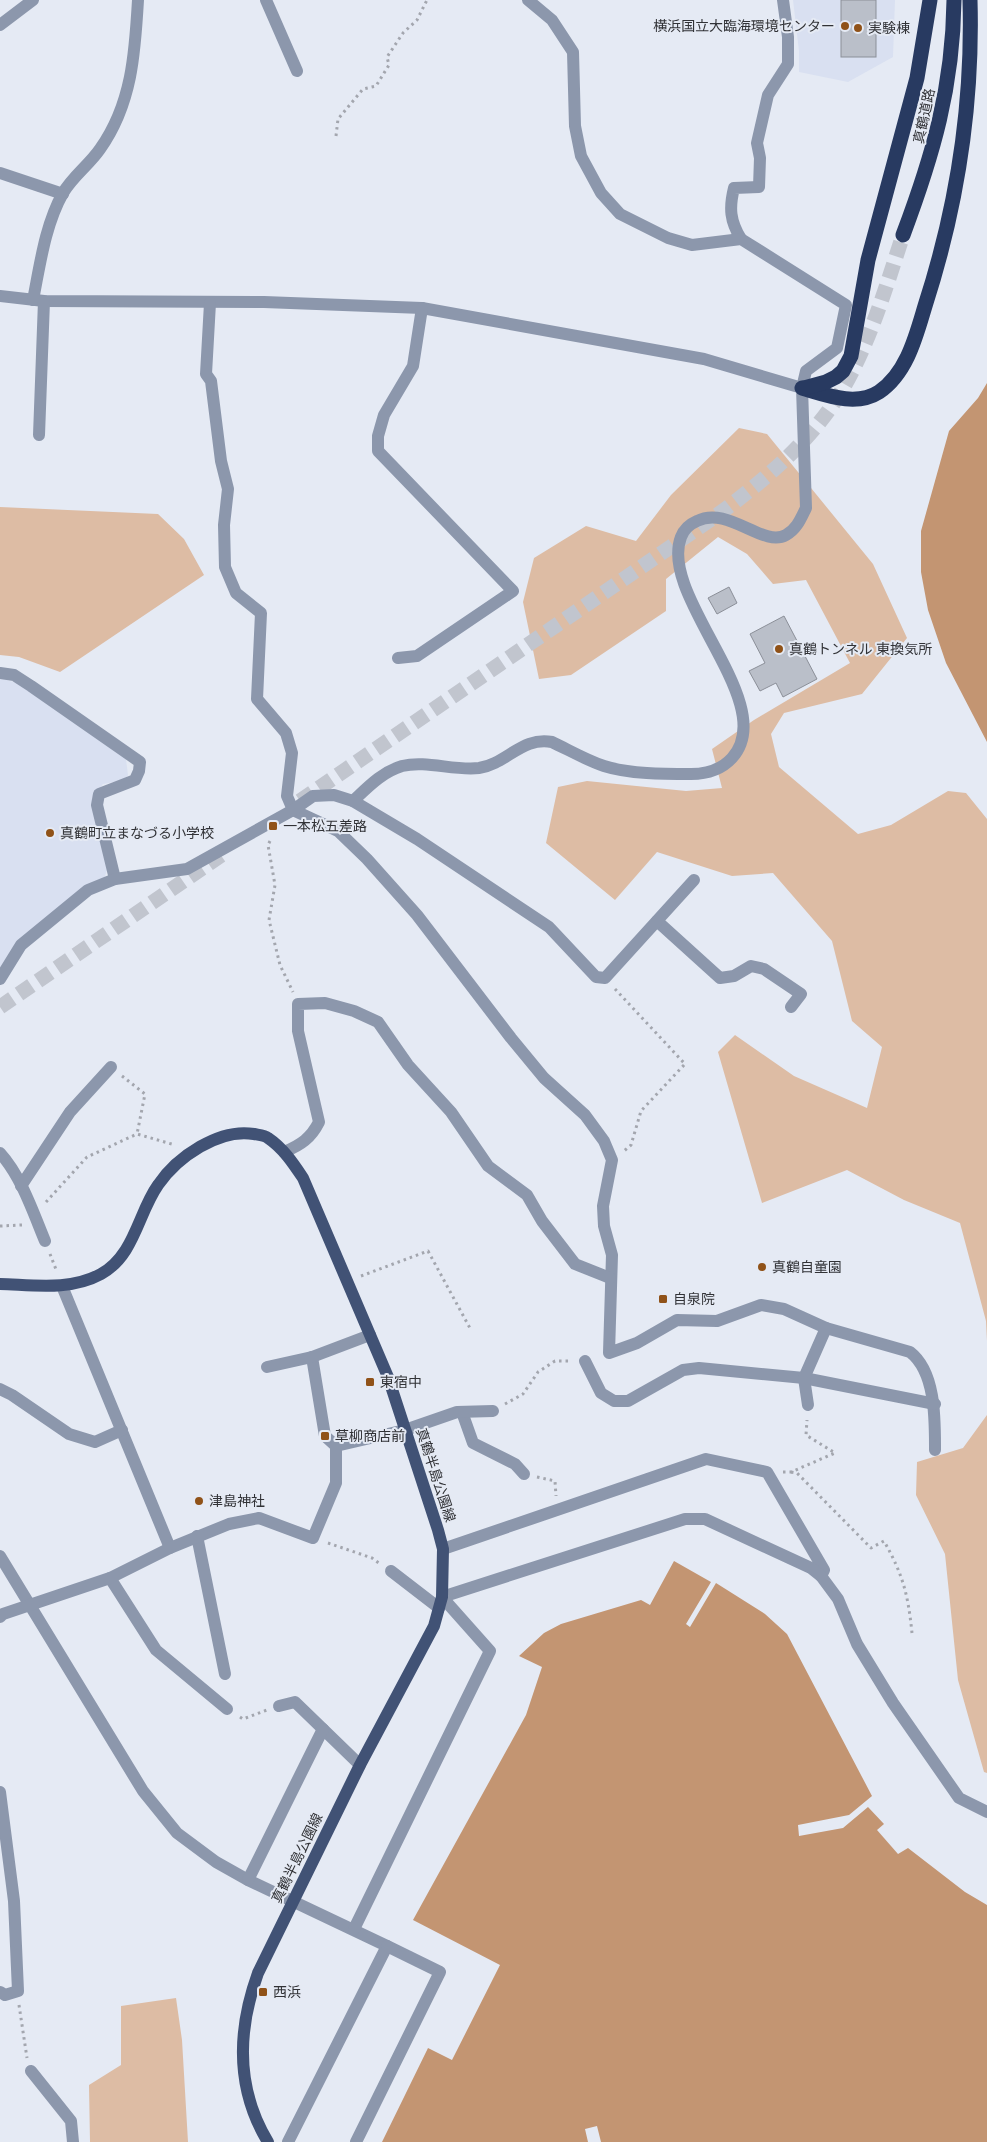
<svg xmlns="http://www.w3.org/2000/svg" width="987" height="2142" font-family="Mulish,'Noto Sans JP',sans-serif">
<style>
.built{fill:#d9e0f1}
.green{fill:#ddbca4}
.water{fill:#c39572}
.building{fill:#babfc9;stroke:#8b8f98}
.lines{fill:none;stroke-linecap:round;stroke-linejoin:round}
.highway-tunnel{stroke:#c1c5ce;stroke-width:15;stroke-dasharray:15 8;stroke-linecap:butt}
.path{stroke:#a3a6ae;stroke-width:3;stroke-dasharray:2.5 4;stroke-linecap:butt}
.minor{stroke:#8c97ac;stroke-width:12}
.major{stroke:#415275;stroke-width:12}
.highway{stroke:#283a61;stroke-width:15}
.poi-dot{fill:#905218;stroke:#e5eaf4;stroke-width:2}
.labels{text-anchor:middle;stroke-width:4;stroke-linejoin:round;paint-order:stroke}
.poi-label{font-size:14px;fill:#313236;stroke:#e5eaf4;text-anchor:start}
.street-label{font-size:14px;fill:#313236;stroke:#e5eaf4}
</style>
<rect width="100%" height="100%" fill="#e5eaf4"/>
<g class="built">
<path d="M793,0H895L893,57L848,82L799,72V51Z"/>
<path d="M0,678L17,683L126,759L128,775L125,780L103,784L92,798L108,867L103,882L23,939L0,975Z"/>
</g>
<g class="green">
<path d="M739,428L767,434L873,564L907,638L862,694L784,713L771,734L779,767L858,834L891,825L948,791L966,793L987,819V1341L986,1321L960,1223L904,1200L847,1170L762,1203L718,1052L735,1035L794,1076L867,1108L882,1047L852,1021L832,941L773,873L732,876L657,852L615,900L546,843L558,787L587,781L686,791L722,788L712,749L754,720L850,663L806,580L773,584L747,554L718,537L666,579V611L571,675L539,679L523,602L534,558L586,526L636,541L671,495Z"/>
<path d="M0,507L158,514L184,539L204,575L60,672L19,657L0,655Z"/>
<path d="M987,1415V1773L984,1772L958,1680L945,1554L916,1495L917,1462L963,1448Z"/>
<path d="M176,1998L182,2040L188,2142H90L89,2085L121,2065V2006Z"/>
</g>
<g class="water">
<path d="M987,383V742L946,663L928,610L921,572V531L949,431L978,398Z"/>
<path d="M674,1561L711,1582L686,1624L690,1627L716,1583L765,1614L787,1634L872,1796L849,1815L798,1825L799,1836L843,1828L868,1807L884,1824L877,1830L898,1854L908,1848L965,1892L987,1905V2142H601L597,2126L585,2129L588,2142H382L428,2048L452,2060L500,1965L413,1920L526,1715L542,1667L519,1656L544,1633L561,1624L641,1600L650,1605Z"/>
</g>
<g class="building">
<rect x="841" y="0" width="35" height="57"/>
<path d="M729,587L737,603L717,614L708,598Z"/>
<path d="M784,616L817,679L783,697L776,683L760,691L749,671L765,663L750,634Z"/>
</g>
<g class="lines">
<g class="highway-tunnel">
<path d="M300,801L723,511C768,477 813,439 842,390C870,342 886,287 903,235"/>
<path d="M0,1007L223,854"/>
</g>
<g class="path">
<path d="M336,136L338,119L363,89L376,86L389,65L387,57L403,33L417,20L427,0"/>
<path d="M270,841L268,845L275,885L269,920L280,965L293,992"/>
<path d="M615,989L685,1064L641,1111L631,1145L624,1151"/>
<path d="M122,1076L145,1094L137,1134"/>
<path d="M46,1202L87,1157L137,1134L175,1145"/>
<path d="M0,1226L22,1225"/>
<path d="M50,1254L57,1272"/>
<path d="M361,1276L428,1251L471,1330"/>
<path d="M505,1404L523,1394L538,1372L555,1361H571"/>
<path d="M783,1472H791L835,1453L806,1435L807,1420"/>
<path d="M791,1472L797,1473L871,1548L884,1541C903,1575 908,1594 912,1633"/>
<path d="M537,1477L555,1481L556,1496"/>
<path d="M328,1543L372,1558L380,1564"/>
<path d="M240,1717L243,1719L267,1710"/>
<path d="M19,2005L27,2058"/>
</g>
<g class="minor">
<path d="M266,0L297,71"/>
<path d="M0,25L33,0"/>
<path d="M0,173L63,194"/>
<path d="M741,239C730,221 729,208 734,188L759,187L760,158L757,143L768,95L788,64V37L783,0"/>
<path d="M0,296L44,301L264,302L422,308L704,359L802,388"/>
<path d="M33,300C40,265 45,225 63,193C73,176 89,165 100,149C132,104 135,53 138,0"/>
<path d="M210,303L206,374L211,381L221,461L228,489L224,525L225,567L236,593L261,613L257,699L286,733L292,753L287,796L293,810L338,831L367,859L417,915L511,1038L544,1078L585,1115L604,1141L612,1160L603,1206L604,1226L612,1255L609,1353L637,1343L677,1320L717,1321L761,1305L784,1309L826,1328L910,1352C936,1372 935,1420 935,1450"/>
<path d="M39,435L44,301"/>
<path d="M398,658L417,656L513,591L378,451V436L384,415L413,366L422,308"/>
<path d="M0,673L14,675L31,686L140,762L139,771L135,780L99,794L97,805L115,879"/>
<path d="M353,801C368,787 382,772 402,766C426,760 454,771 479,768C506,764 523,736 552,742C569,750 586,760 604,766C629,774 664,774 691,774C705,774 721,770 732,758C781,704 658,597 681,537C684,529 690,524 697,521C728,505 763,548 786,535C797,529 801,518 806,508L802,388L806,371L837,348L846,305L741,239L692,245L668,238L620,214L601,193L581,156L575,126L573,52L552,20L528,0"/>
<path d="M657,921L720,978L734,976L751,966L764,969L801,994L791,1007"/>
<path d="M0,979L21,945L88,890L115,879L187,869L293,810L313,796L334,795L353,801L417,839L549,927L596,977L605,978L694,880"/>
<path d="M284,1152C301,1145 311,1138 319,1122L298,1031V1004L325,1003L354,1011L378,1022L408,1065L451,1112L488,1166L527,1195L542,1221L575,1264L610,1278"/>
<path d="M0,1153C21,1176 33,1212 45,1241"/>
<path d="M21,1186L70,1112L111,1067"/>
<path d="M62,1286L170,1548"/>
<path d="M312,1357L325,1436L336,1446"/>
<path d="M585,1361L601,1393L614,1401H628L683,1370L699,1368L804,1378L935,1404"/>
<path d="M267,1367L312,1357L370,1335"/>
<path d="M0,1389L12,1395L69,1434L95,1442L122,1430"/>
<path d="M808,1405L804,1378L826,1328"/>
<path d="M462,1412L473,1443L515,1464L524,1474"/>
<path d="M197,1536L225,1674"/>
<path d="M443,1549L706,1459L767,1472L824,1570L821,1576"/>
<path d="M0,1556L143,1791L177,1833L216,1862L248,1880L387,1946L288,2142"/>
<path d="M391,1571L439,1608"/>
<path d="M110,1578L156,1650L227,1709"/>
<path d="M0,1617L3,1614L110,1578L170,1548L229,1524L259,1518L313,1538L336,1483V1446L405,1430L457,1412L493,1411"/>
<path d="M279,1706L295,1702L360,1765"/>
<path d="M0,1792L14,1901L18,1991L5,1995L0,1992"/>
<path d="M248,1880L323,1729"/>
<path d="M354,1929L490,1651L442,1597L685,1519H705L811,1568L821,1576L838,1599L857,1644L893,1703L959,1798L987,1812"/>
<path d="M31,2071L71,2121L73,2142"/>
<path d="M356,2142L440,1972L387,1946"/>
</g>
<path class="major" d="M0,1284C34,1285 70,1291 101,1274C135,1255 138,1213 158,1185C177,1157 219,1128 254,1134C259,1135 264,1135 268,1138C283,1148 293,1163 303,1178L388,1377L438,1530L443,1549L442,1597L434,1626L360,1765L258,1973C237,2031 236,2089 268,2142"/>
<g class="highway">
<path d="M903,235C933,155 953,87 954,0"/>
<path d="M802,388C826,395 856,407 879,392C907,373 916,336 925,306C957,207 973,105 970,0"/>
<path d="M804,388L826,382L836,377L843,371L851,356L868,260L917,78L930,0"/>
</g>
</g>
<g class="poi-dot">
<circle cx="845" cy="26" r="5"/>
<circle cx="858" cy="28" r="5"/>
<circle cx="779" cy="649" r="5"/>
<rect x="268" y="821" width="10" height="10" rx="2.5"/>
<circle cx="50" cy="833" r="5"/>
<circle cx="762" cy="1267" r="5"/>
<rect x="658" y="1294" width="10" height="10" rx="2.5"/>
<rect x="365" y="1377" width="10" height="10" rx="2.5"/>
<rect x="320" y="1431" width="10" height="10" rx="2.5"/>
<circle cx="199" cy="1501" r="5"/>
<rect x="258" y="1987" width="10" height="10" rx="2.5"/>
</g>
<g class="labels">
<g class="poi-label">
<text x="835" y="31" text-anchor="end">横浜国立大臨海環境センター</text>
<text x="868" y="33">実験棟</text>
<text x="789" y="654">真鶴トンネル 東換気所</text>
<text x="283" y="831">一本松五差路</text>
<text x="60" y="838">真鶴町立まなづる小学校</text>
<text x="772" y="1272">真鶴自童園</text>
<text x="673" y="1304">自泉院</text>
<text x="380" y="1387">東宿中</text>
<text x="335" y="1441">草柳商店前</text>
<text x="209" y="1506">津島神社</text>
<text x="273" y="1997">西浜</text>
</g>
<g class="street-label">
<text transform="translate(924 116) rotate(-78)" y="5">真鶴道路</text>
<text transform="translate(436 1475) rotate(72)" y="5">真鶴半島公園線</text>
<text transform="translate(297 1858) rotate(-64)" y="5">真鶴半島公園線</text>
</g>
</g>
</svg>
